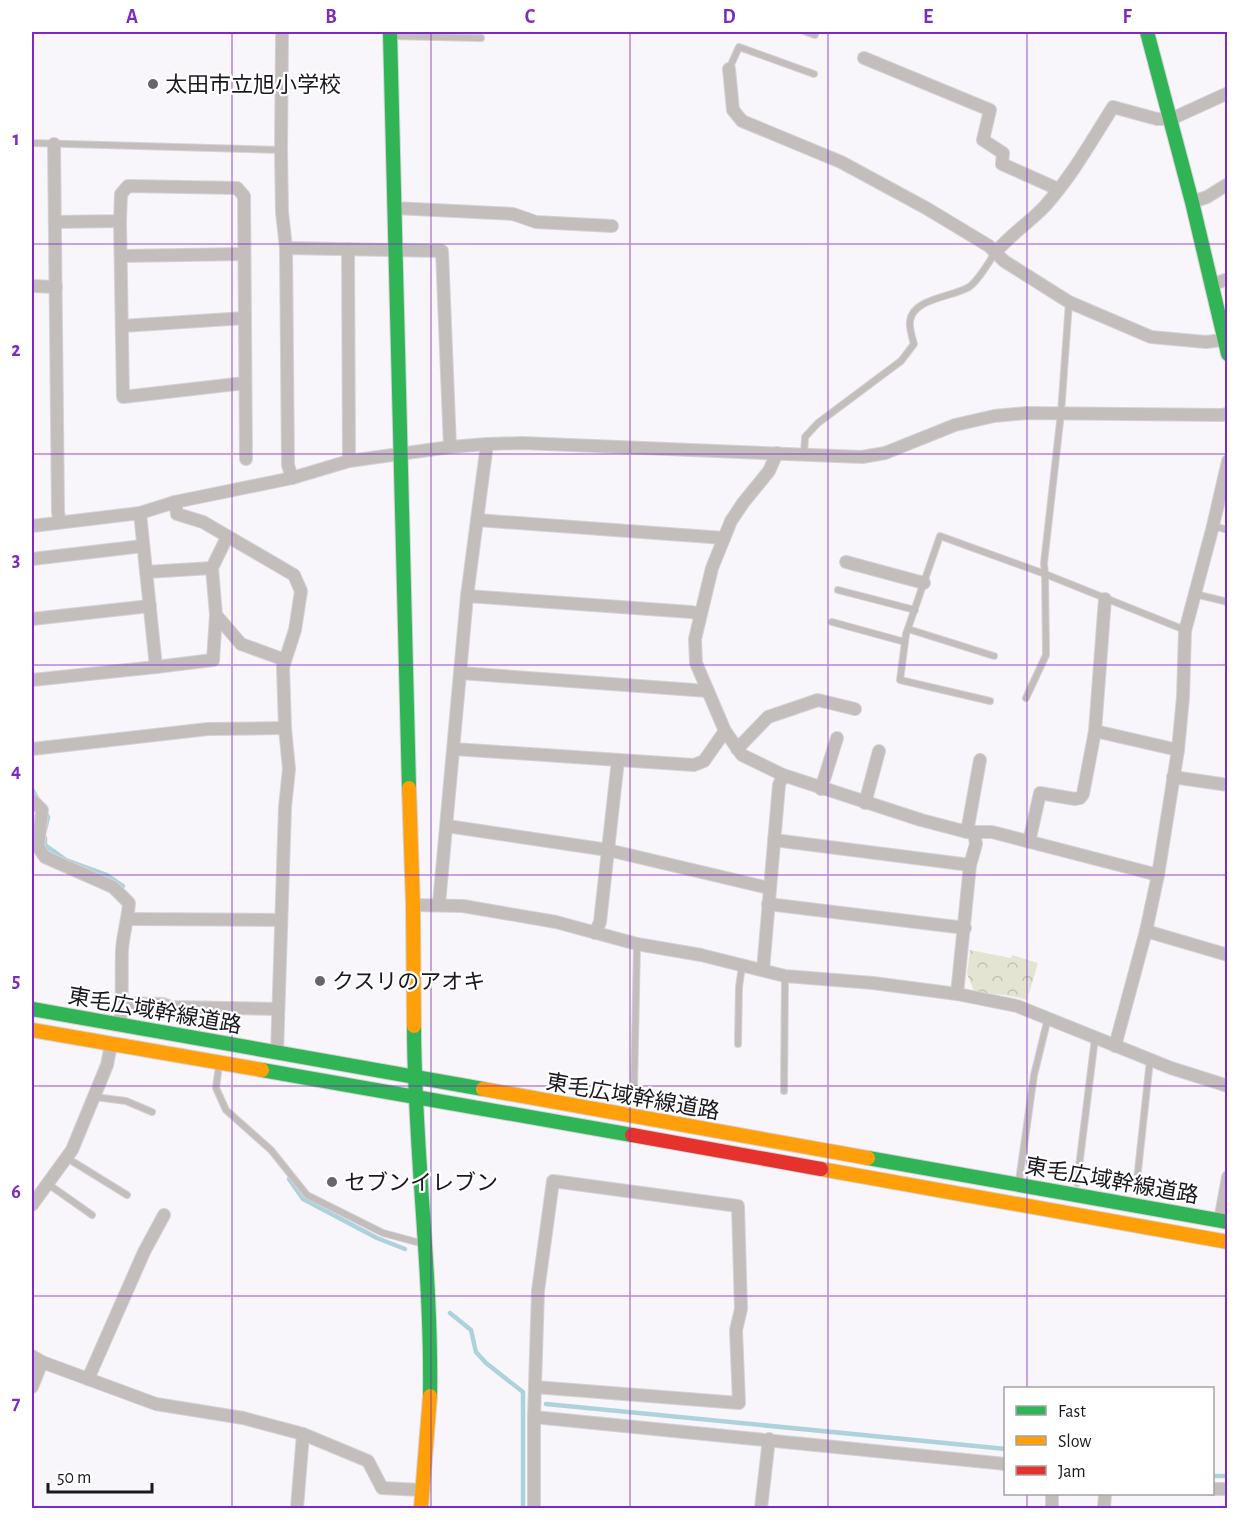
<svg xmlns="http://www.w3.org/2000/svg" width="1259" height="1540" font-family="'Alegreya Sans','Noto Sans JP',sans-serif">
<style>
.park{fill:url(#park-crowns)}
.lines{fill:none;stroke-linecap:round;stroke-linejoin:round}
.stream{stroke:#add2dc;stroke-width:4.5}
.lane-casing{stroke:#d4d3d7;stroke-width:8}
.street-casing{stroke:#d4d3d7;stroke-width:14}
.fast-casing{stroke:#d4d3d7;stroke-width:16}
.slow-casing{stroke:#d4d3d7;stroke-width:16}
.jam-casing{stroke:#d4d3d7;stroke-width:16}
.lane{stroke:#c3bdbb;stroke-width:6}
.street{stroke:#c3bdbb;stroke-width:12}
.fast{stroke:#30b455;stroke-width:14}
.slow{stroke:#ff9f0a;stroke-width:14}
.jam{stroke:#e5322d;stroke-width:14}
.grid{fill:none;stroke:#7b2cbf;stroke-width:1.5;stroke-opacity:0.55}
.poi-dot{fill:#68656c;stroke:#fff;stroke-width:2}
.labels{text-anchor:middle;stroke-width:4.5;stroke-linejoin:round;paint-order:stroke}
.poi-label{font-size:22px;fill:#1a171f;stroke:#fff;text-anchor:start}
.street-label{font-size:22px;fill:#1a171f;stroke:#fff}
.neatline{fill:none;stroke:#7b2cbf;stroke-width:2}
.grid-label{font-size:20px;text-anchor:middle;font-weight:bold;fill:#7b2cbf}
</style>
<defs>
<pattern id="park-crowns" width="20" height="18" patternUnits="userSpaceOnUse" patternTransform="scale(1.5)"><rect width="20" height="18" fill="#e3e5d2"/><path d="M2 6a3 3 0 1 1 6 0M12 15a3 3 0 1 1 6 0" fill="none" stroke="#c2c4b4"/></pattern>
</defs>
<rect width="100%" height="100%" fill="#f8f6fb"/>
<path class="park" d="M970,950L1011,958L1012,955L1038,963L1027,1000C1009,994 992,995 974,991L967,974Z"/>
<g class="lines">
<g class="stream">
<path d="M32,789L38,800"/>
<path d="M45,812L48,817L45,830"/>
<path d="M45,838V845L66,860L107,875L123,886"/>
<path d="M289,1179L303,1199L377,1238L405,1249"/>
<path d="M450,1313L471,1330L476,1352L486,1363L523,1392V1508"/>
<path d="M546,1404L1006,1449"/>
<path d="M1212,1476H1228"/>
</g>
<g class="lane-casing">
<g id="lane">
<path d="M806,32L815,35"/>
<path d="M390,36L481,38"/>
<path d="M729,69L739,47L814,74"/>
<path d="M32,143L281,150"/>
<path d="M1069,302L1061,413L1044,563L1045,574L1185,630"/>
<path d="M804,455L805,437L818,423L901,361L914,344C912,337 909,328 910,321C913,298 953,297 969,287C979,280 988,263 995,253"/>
<path d="M1213,526L1228,530"/>
<path d="M838,590L915,610"/>
<path d="M1195,594L1228,602"/>
<path d="M832,622L905,642"/>
<path d="M908,629L994,656"/>
<path d="M990,701L900,680L906,634L940,536L1045,574L1046,655L1026,698"/>
<path d="M738,1044L739,987L742,966"/>
<path d="M219,1065L216,1088L226,1110L271,1150L307,1195L383,1233L424,1244"/>
<path d="M634,1091L637,944"/>
<path d="M784,1091L785,977"/>
<path d="M95,1097L126,1101L152,1112"/>
<path d="M67,1158L127,1195"/>
<path d="M1019,1181L1034,1075L1048,1018"/>
<path d="M1077,1183L1095,1038"/>
<path d="M48,1184L92,1215"/>
<path d="M1136,1189L1150,1060"/>
</g>
</g>
<g class="street-casing">
<g id="street">
<path d="M282,32L281,150L282,212L286,248L288,465L292,478"/>
<path d="M864,58L990,110L983,140L1003,153L1002,164L1058,189"/>
<path d="M729,69L733,110L742,121L841,162L926,208L989,246L1004,261L1069,302L1151,337L1206,342L1223,340"/>
<path d="M54,144L58,512L60,522"/>
<path d="M1192,202L1207,197L1228,184"/>
<path d="M394,208L513,214L536,222L612,226"/>
<path d="M120,221L123,397L245,383"/>
<path d="M55,222L120,221L121,194L128,186L237,188L244,196L246,459"/>
<path d="M286,248L442,251L450,447"/>
<path d="M348,249L349,461"/>
<path d="M995,253C1011,234 1029,223 1045,206C1072,176 1092,140 1113,107L1157,119H1171L1228,93"/>
<path d="M121,256L244,254"/>
<path d="M1211,285L1228,279"/>
<path d="M32,286L56,287"/>
<path d="M122,326L245,318"/>
<path d="M777,453L769,471L743,503L731,521L712,568L695,639L696,663L725,731L742,755L783,775L921,820L967,832H992L1158,875"/>
<path d="M175,502L177,514L203,522L294,575L301,591L295,630L283,667L285,728L289,769L285,807L277,1053"/>
<path d="M140,513L156,667L213,660L216,615"/>
<path d="M477,520L724,538"/>
<path d="M32,526L140,513L175,502L292,478L349,461L450,447L487,444L522,443L862,457L885,453L955,425L994,416L1027,413L1221,415L1228,414"/>
<path d="M227,537L212,568L216,615L241,644L285,660"/>
<path d="M32,559L143,546"/>
<path d="M846,562L924,583"/>
<path d="M146,572L212,568"/>
<path d="M467,596L691,612L701,614"/>
<path d="M32,619L150,606"/>
<path d="M460,673L708,691"/>
<path d="M32,680L156,667"/>
<path d="M1095,731L1105,599"/>
<path d="M32,749L208,729L285,728"/>
<path d="M454,749L694,765L704,761L725,731"/>
<path d="M737,749L768,717L818,700L855,709"/>
<path d="M1173,777L1228,785"/>
<path d="M821,789L837,738"/>
<path d="M32,800L42,810L38,847L45,857L113,887L129,903C128,919 123,934 122,950C121,975 123,999 120,1025"/>
<path d="M865,803L879,751"/>
<path d="M447,826L608,850L769,888"/>
<path d="M967,832L980,760"/>
<path d="M774,840L970,865"/>
<path d="M1029,842L1040,793L1075,799L1080,798L1083,794L1095,731L1178,750"/>
<path d="M439,904L467,596L487,444"/>
<path d="M768,904L965,928"/>
<path d="M413,905L463,906L556,922L637,944L701,955L785,976L873,983L957,994L1017,1006L1171,1068L1228,1086"/>
<path d="M128,919L281,920"/>
<path d="M1146,931L1228,955"/>
<path d="M595,933L600,922L618,760"/>
<path d="M763,970L779,785L783,775"/>
<path d="M957,994L970,865L976,844L974,832"/>
<path d="M123,1003L163,1004L171,1007L278,1009"/>
<path d="M1115,1046L1146,931L1158,875L1178,750L1183,697L1185,631L1213,526L1228,461"/>
<path d="M32,1205L72,1150L107,1065L111,1045"/>
<path d="M1220,1221L1228,1177"/>
<path d="M32,1356L42,1362L156,1404L243,1418L303,1434L368,1461L382,1488L422,1490"/>
<path d="M88,1379L144,1252L164,1215"/>
<path d="M32,1387L42,1362"/>
<path d="M534,1417L1006,1464"/>
<path d="M1212,1489H1228"/>
<path d="M297,1508L303,1434"/>
<path d="M534,1508V1417L538,1291L553,1181L738,1206L741,1309L736,1330L739,1403L535,1387"/>
<path d="M761,1508L769,1439"/>
<path d="M1052,1508V1494"/>
<path d="M1104,1508L1105,1494"/>
</g>
</g>
<g class="fast-casing">
<g id="fast">
<path d="M390,32L409,788"/>
<path d="M1147,32L1192,202L1228,354"/>
<path d="M32,1009L483,1089"/>
<path d="M414,1026C414,1149 432,1272 430,1396"/>
<path d="M262,1070L632,1135"/>
<path d="M868,1158L1228,1222"/>
</g>
</g>
<g class="slow-casing">
<g id="slow">
<path d="M409,788L413,905L414,1026"/>
<path d="M32,1030L262,1070"/>
<path d="M483,1089L868,1158"/>
<path d="M821,1169L1228,1242"/>
<path d="M421,1508L430,1396"/>
</g>
</g>
<g class="jam-casing">
<path id="jam" d="M632,1135L821,1169"/>
</g>
<use href="#lane" class="lane"/>
<use href="#street" class="street"/>
<use href="#fast" class="fast"/>
<use href="#slow" class="slow"/>
<use href="#jam" class="jam"/>
</g>
<path class="grid" d="M232,32V1508M431,32V1508M630,32V1508M828,32V1508M1027,32V1388M32,244H1228M32,454H1228M32,665H1228M32,875H1228M32,1086H1228M32,1296H1228M1027,1494V1508"/>
<g class="poi-dot">
<circle cx="153" cy="84" r="6"/>
<circle cx="320" cy="981" r="6"/>
<circle cx="332" cy="1182" r="6"/>
</g>
<g class="labels">
<g class="poi-label">
<text x="165" y="92">太田市立旭小学校</text>
<text x="332" y="989">クスリのアオキ</text>
<text x="344" y="1190">セブンイレブン</text>
</g>
<g class="street-label">
<text transform="translate(155 1010) rotate(10)" y="8">東毛広域幹線道路</text>
<text transform="translate(633 1096) rotate(10)" y="8">東毛広域幹線道路</text>
<text transform="translate(1112 1180) rotate(10)" y="8">東毛広域幹線道路</text>
</g>
</g>
<rect width="1259" height="1540" fill="none" stroke="#ffffff" stroke-width="66"/>
<rect x="1004" y="1387" width="210" height="108" fill="#ffffff" stroke="#a3a2a5" stroke-width="1.5"/>
<rect x="1016" y="1406" width="30" height="9" fill="#30b455" stroke="#a3a2a5" stroke-width="1.5"/>
<text x="1058" y="1417" font-size="18" fill="#1a171f">Fast</text>
<rect x="1016" y="1436" width="30" height="9" fill="#ff9f0a" stroke="#a3a2a5" stroke-width="1.5"/>
<text x="1058" y="1447" font-size="18" fill="#1a171f">Slow</text>
<rect x="1016" y="1466" width="30" height="9" fill="#e5322d" stroke="#a3a2a5" stroke-width="1.5"/>
<text x="1058" y="1477" font-size="18" fill="#1a171f">Jam</text>
<path d="M48 1483v9h104v-9" fill="none" stroke="#1a171f" stroke-width="3"/>
<text x="57" y="1483" font-size="18" fill="#1a171f" stroke="#ffffff" stroke-width="4.5" paint-order="stroke">50 m</text>
<rect x="33" y="33" width="1193" height="1474" class="neatline"/>
<g class="grid-label">
<text x="132" y="23">A</text>
<text x="331" y="23">B</text>
<text x="530" y="23">C</text>
<text x="729" y="23">D</text>
<text x="928" y="23">E</text>
<text x="1127" y="23">F</text>
<text x="16" y="145">1</text>
<text x="16" y="356">2</text>
<text x="16" y="566">3</text>
<text x="16" y="777">4</text>
<text x="16" y="987">5</text>
<text x="16" y="1198">6</text>
<text x="16" y="1409">7</text>
</g>
</svg>
